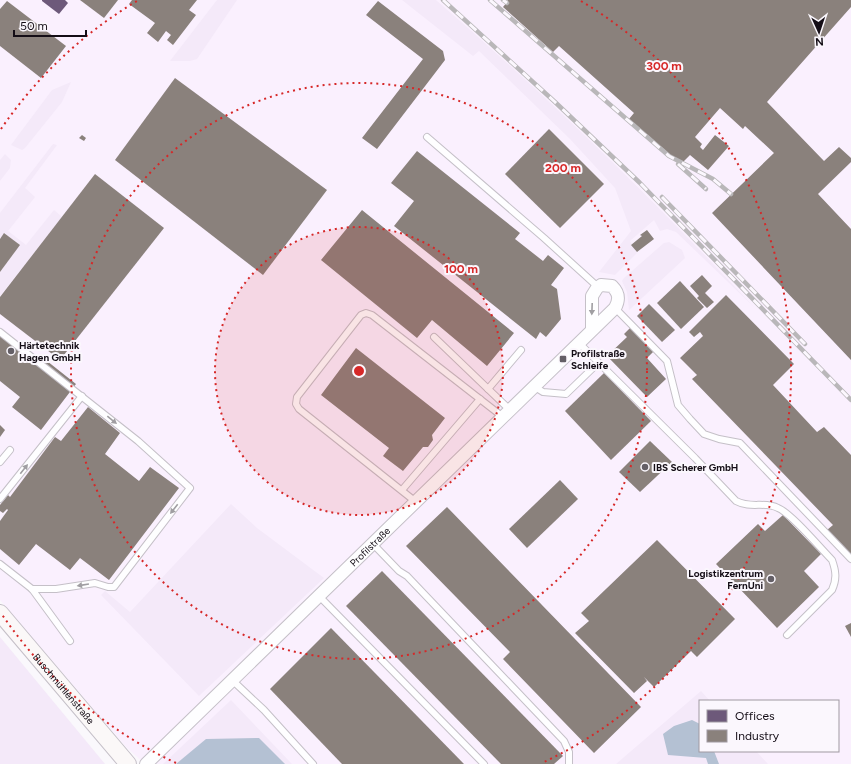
<svg xmlns="http://www.w3.org/2000/svg" width="851" height="764" font-family="Figtree,sans-serif">
<style>
.built{fill:#faf0fe;fill-rule:evenodd}
.green{fill:#f4e9f9}
.water{fill:#b4c1d3}
.offices{fill:#6d597a}
.industry{fill:#8a817c}
.lines{fill:none;stroke-linecap:round;stroke-linejoin:round}
.lane-casing{stroke:#c5c0c8;stroke-width:8}
.street-casing{stroke:#c5c0c8;stroke-width:14}
.secondary-casing{stroke:#c5c0c8;stroke-width:18}
.lane{stroke:#fefeff;stroke-width:6}
.street{stroke:#fefeff;stroke-width:12}
.secondary{stroke:#fbf8f8;stroke-width:16}
.rail-casing{stroke:#b9b7b9;stroke-width:4.5}
.rail{stroke:#fbf7fd;stroke-width:3;stroke-dasharray:9;stroke-linecap:butt}
.oneway{fill:#a09ea2}
.ring{fill:none;stroke:#d62828;stroke-width:2;stroke-dasharray:2 4}
.poi-dot{fill:#645f66;stroke:#fbf7fd;stroke-width:1.5}
.labels{text-anchor:middle;stroke-width:4;stroke-linejoin:round;paint-order:stroke}
.poi-label{font-size:10px;font-weight:bold;fill:#140d16;stroke:#fbf7fd;text-anchor:start}
.street-label{font-size:10px;fill:#140d16;stroke:#fbf7fd}
.centre{fill:#d62828;stroke:#fbf7fd;stroke-width:2}
.ring-label{font-size:12px;text-anchor:middle;font-weight:bold;fill:#d62828;stroke:#fbf7fd;stroke-width:4;stroke-linejoin:round;paint-order:stroke}
</style>
<rect width="100%" height="100%" fill="#faf8fc"/>
<path class="built" d="M0,0H851V764H145L126,747L0,600ZM700,701H838V751H700Z"/>
<g class="green">
<path d="M217,0H237L197,59L190,61H170Z"/>
<path d="M402,0H436C547,96 653,199 754,307L676,232L667,229L660,231L654,220L630,241L637,253L615,275L599,272L631,231L615,188L570,139L479,51L473,56Z"/>
<path d="M71,82L62,102L25,148L22,150L11,145L52,90Z"/>
<path d="M53,144L57,145L25,188L35,197L8,231L26,245L54,210L62,217L0,296V272L20,245L5,233L0,239V213Z"/>
<path d="M5,154L11,160L10,168L0,181V160Z"/>
<path d="M669,242L682,250L685,258L629,310L627,292L622,281L624,278L664,243Z"/>
<path d="M231,504L257,528L324,578L199,696L101,595L105,591L130,612Z"/>
<path d="M0,637L105,764H0Z"/>
<path d="M701,691L710,701H700V751H756L768,764H616Z"/>
<path d="M231,700L292,764H163Z"/>
</g>
<g class="water">
<path d="M692,720L700,724V751H714L719,764H708L706,758L668,755L663,734L674,726Z"/>
<path d="M259,738L285,764H176L206,739Z"/>
</g>
<path class="offices" d="M42,0H65L68,3L59,14L42,1Z"/>
<g class="industry">
<path d="M80,0H118L104,18Z"/>
<path d="M132,0H197L189,10L196,15L173,45L167,40L171,35L166,31L158,42L147,33L155,23L129,4Z"/>
<path d="M507,0H851V7L767,102L824,161L839,147L851,158V162L818,194L851,229V360L712,213L774,153L745,126L743,129L720,108L695,137L702,144L700,147L703,150L715,135L729,146L708,170L690,155L681,164L629,119L634,113L559,46L553,52L503,7L508,1Z"/>
<path d="M7,1L66,46L41,78L0,46V9Z"/>
<path d="M378,1L443,51L445,60L377,149L362,138L423,59L366,15Z"/>
<path d="M175,78L327,190L263,275L115,160Z"/>
<path d="M549,129L604,184L560,228L505,174Z"/>
<path d="M82,135L86,138L84,141L79,138Z"/>
<path d="M417,151L520,233L515,239L543,261L548,255L564,268L551,285L557,289L561,319L546,337L540,332L536,339L394,226L414,201L391,183Z"/>
<path d="M95,174L164,228L60,360L0,314V297Z"/>
<path d="M362,210L514,333L487,366L432,320L417,338L321,260Z"/>
<path d="M647,230L654,239L637,252L631,245L642,236L640,235Z"/>
<path d="M4,233L20,245L0,272V239Z"/>
<path d="M702,275L712,286L705,293L714,302L707,308L697,298L699,296L690,286Z"/>
<path d="M680,281L704,307L681,329L657,303Z"/>
<path d="M726,295L794,364L773,385L817,432L824,427L851,455V555L827,530L833,525L692,379L697,375L680,358L703,336L700,332L694,337L689,332Z"/>
<path d="M649,304L675,330L662,342L637,316Z"/>
<path d="M631,327L654,351L647,358L666,379L647,397L607,356L627,337L624,334Z"/>
<path d="M0,334L43,367L47,361L76,384L41,430L12,407L20,397L0,381Z"/>
<path d="M356,348L445,418L432,435L433,440L428,447H423L403,471L383,456L389,448L321,395Z"/>
<path d="M604,373L651,421L611,460L565,411Z"/>
<path d="M88,407L120,433L105,454L139,481L150,467L179,488L109,580L80,558L70,570L36,544L19,565L0,549V521L8,510L7,509L3,513L0,511V505L8,495L10,497L55,437L61,441Z"/>
<path d="M0,425L5,430L0,437Z"/>
<path d="M650,441L672,462L640,492L619,472Z"/>
<path d="M560,480L578,499L527,548L509,529Z"/>
<path d="M447,507L641,707L594,753L503,659L510,652L406,546Z"/>
<path d="M783,515L821,554L804,571L819,587L777,628L716,564L758,524L765,531Z"/>
<path d="M657,540L735,619L697,657L691,651L654,687L644,677L647,681L634,693L575,633L589,621L581,613Z"/>
<path d="M382,571L563,756L554,764H501L346,606Z"/>
<path d="M851,623V637L845,626Z"/>
<path d="M331,628L464,764H342L270,689Z"/>
</g>
<g class="lines">
<g class="lane-casing">
<g id="lane">
<path d="M427,137L544,238L598,287"/>
<path d="M615,308L667,361L678,405L690,419L704,434L719,439L740,443L851,559"/>
<path d="M0,332L138,441L190,488L114,587H108L95,583L56,589H32"/>
<path d="M434,337L510,410"/>
<path d="M579,343L695,458L736,501C751,509 764,501 778,508C791,513 821,549 832,560C836,571 837,579 832,590L787,635"/>
<path d="M535,387L543,392L566,394L598,363"/>
<path d="M488,389L521,350"/>
<path d="M0,462L10,450"/>
<path d="M402,490L480,399"/>
<path d="M0,499L82,396"/>
<path d="M416,502L299,409L296,404L297,397L361,315L366,313L372,315L503,417"/>
<path d="M373,544L399,571L407,576L564,741L569,752V764"/>
<path d="M0,564L32,589L70,641"/>
<path d="M319,596L484,764"/>
<path d="M232,680L264,710L313,764"/>
</g>
</g>
<g class="street-casing">
<g id="street">
<path id="s1" d="M146,764L615,308C620,299 619,293 612,286L601,285L597,288L592,296V328"/>
</g>
</g>
<g class="secondary-casing">
<g id="secondary">
<path id="s2" d="M0,613L128,764"/>
</g>
</g>
<use href="#lane" class="lane"/>
<use href="#street" class="street"/>
<use href="#secondary" class="secondary"/>
<g class="rail-casing">
<g id="rail">
<path d="M443,0L555,102L640,183L851,400"/>
<path d="M490,0L669,156L713,179L731,194"/>
<path d="M503,0L507,3"/>
<path d="M678,164L706,189"/>
<path d="M662,197L805,344"/>
</g>
</g>
<use href="#rail" class="rail"/>
</g>
<defs><path id="oneway-solid" d="M-6-.8H1V-3.2L6.5 0L1 3.2V.8H-6Z"/></defs>
<g class="oneway">
<use href="#oneway-solid" transform="translate(592 309) rotate(92)"/>
<use href="#oneway-solid" transform="translate(112 420) rotate(39)"/>
<use href="#oneway-solid" transform="translate(24 469) rotate(-52)"/>
<use href="#oneway-solid" transform="translate(174 509) rotate(128)"/>
<use href="#oneway-solid" transform="translate(83 585) rotate(171)"/>
</g>
<circle cx="359" cy="371" r="144" fill="#d62828" fill-opacity=".12"/>
<g class="ring">
<circle cx="359" cy="371" r="144"/>
<circle cx="359" cy="371" r="288"/>
<path d="M176 763A432 432 0 0 1 1 613M1 129A432 432 0 0 1 137 1M581 1A432 432 0 0 1 542 763"/>
</g>
<g class="poi-dot">
<circle cx="11" cy="351" r="4"/>
<rect x="559" y="355" width="8" height="8" rx="2"/>
<circle cx="645" cy="467" r="4"/>
<circle cx="771" cy="579" r="4"/>
</g>
<g class="labels">
<g class="poi-label">
<text x="19" y="349">Härtetechnik<tspan x="19" dy="12">Hagen GmbH</tspan></text>
<text x="571" y="357">Profilstraße<tspan x="571" dy="12">Schleife</tspan></text>
<text x="653" y="471">IBS Scherer GmbH</text>
<text x="763" y="577" text-anchor="end">Logistikzentrum<tspan x="763" dy="12">FernUni</tspan></text>
</g>
<g class="street-label">
<text dy="4" stroke="none"><textPath href="#s1" startOffset="312">Profilstraße</textPath></text>
<text dy="4" stroke="none"><textPath href="#s2" startOffset="99">Buschmühlenstraße</textPath></text>
</g>
</g>
<circle cx="359" cy="371" r="6" class="centre"/>
<g class="ring-label">
<text x="664" y="70">300 m</text>
<text x="563" y="172">200 m</text>
<text x="461" y="273">100 m</text>
</g>
<rect x="699" y="700" width="140" height="52" fill="#fbf7fd" stroke="#9f99a1"/>
<rect x="707" y="710" width="20" height="12" fill="#6d597a" stroke="#9f99a1"/>
<text x="735" y="720" font-size="12" fill="#140d16">Offices</text>
<rect x="707" y="730" width="20" height="12" fill="#8a817c" stroke="#9f99a1"/>
<text x="735" y="740" font-size="12" fill="#140d16">Industry</text>
<g transform="translate(819 32) rotate(177)" stroke="#fbf7fd" stroke-width="3" paint-order="stroke">
<path d="M0-3L7 15L0 10L-7 15Z" fill="#140d16"/>
<text y="-6" font-size="11" font-weight="bold" text-anchor="middle" fill="#140d16">N</text>
</g>
<path d="M14 30v6h72v-6" fill="none" stroke="#140d16" stroke-width="2"/>
<text x="20" y="30" font-size="12" fill="#140d16" stroke="#fbf7fd" stroke-width="3" paint-order="stroke">50 m</text>
</svg>
